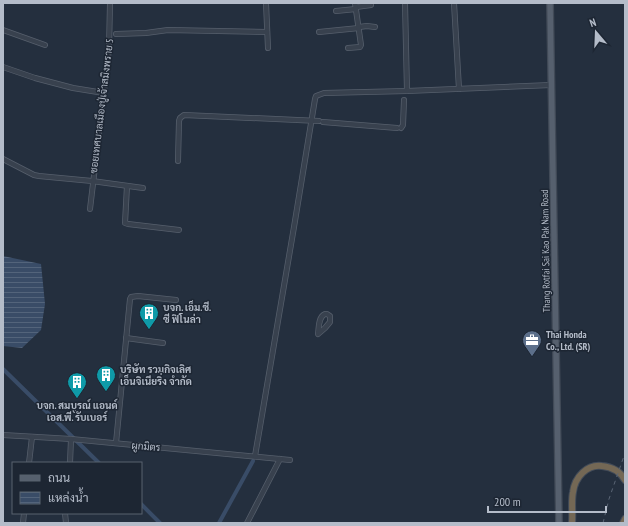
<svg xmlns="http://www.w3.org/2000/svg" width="628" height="526" font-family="'PT Sans Narrow',Sarabun,sans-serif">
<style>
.water{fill:url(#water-rules)}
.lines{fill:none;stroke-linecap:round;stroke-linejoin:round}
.canal{stroke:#394c67;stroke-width:4}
.minor-casing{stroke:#565f6c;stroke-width:6}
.major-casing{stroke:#414a57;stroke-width:8}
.highway-casing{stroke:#434c59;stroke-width:8}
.minor{stroke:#38414e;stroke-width:4.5}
.major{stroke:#56606e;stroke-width:5.5}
.highway{stroke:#746855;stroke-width:6}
.rail{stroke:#5a6575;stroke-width:1;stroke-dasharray:4 4;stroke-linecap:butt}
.labels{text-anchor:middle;stroke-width:3;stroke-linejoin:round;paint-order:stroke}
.street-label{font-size:10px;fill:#b4bcc9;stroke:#1d2633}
.poi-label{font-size:10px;font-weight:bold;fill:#b4bcc9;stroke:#1d2633;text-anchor:start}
</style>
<defs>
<pattern id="water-rules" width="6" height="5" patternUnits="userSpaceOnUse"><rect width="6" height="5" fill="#394c67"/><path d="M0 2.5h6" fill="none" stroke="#53647b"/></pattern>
</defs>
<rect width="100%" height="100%" fill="#242f3e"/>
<path class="water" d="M3,256L41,264L45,304L41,330L22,348L3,346Z"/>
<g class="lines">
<g class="canal">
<path d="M3,369L99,463"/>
<path d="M141,504L160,523"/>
<path d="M219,523L253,461"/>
</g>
<g class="minor-casing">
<g id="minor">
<path d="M266,3L268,48"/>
<path d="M405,3L407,91"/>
<path d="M454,3L459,89"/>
<path d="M356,7L371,5"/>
<path d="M336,11L356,9"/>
<path d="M359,27L367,26L375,27"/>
<path d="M3,30L45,45"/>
<path d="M319,32L359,28"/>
<path d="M116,34L146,33L168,30L267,32"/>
<path d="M348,48L360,47L361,45L355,3"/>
<path d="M3,67L35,78L73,88L104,93"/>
<path d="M323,122L397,128"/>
<path d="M401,128L403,125L404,100"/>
<path d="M3,159L34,175L39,176L92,181L143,188"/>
<path d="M178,161L179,121L180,118L184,115L319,121"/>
<path d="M127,186L125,223L128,224L179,230"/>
<path d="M90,209L109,49L110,3"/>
<path d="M325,314H327L330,316V322L325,328L318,334C319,328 318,317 325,314Z"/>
<path d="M126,338L163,343"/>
<path d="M3,435L71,439L290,460"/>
<path d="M116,443L130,299L131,297L138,296L176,300"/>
<path d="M255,456L294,227L315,99L316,96L324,93L407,91L551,85"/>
<path d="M29,463L32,437"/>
<path d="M70,463L71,439"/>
<path d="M65,513L66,523"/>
<path d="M23,523L24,513"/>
<path d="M247,523L280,459"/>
</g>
</g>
<g class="major-casing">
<path id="major" d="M550,3L559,523"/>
</g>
<g class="highway-casing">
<g id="highway">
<path d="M572,523C573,513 571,502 573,492C575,477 587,464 602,466C612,467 620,471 625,480"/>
<path d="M623,523L625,519"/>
</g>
</g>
<use href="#minor" class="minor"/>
<use href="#major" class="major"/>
<use href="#highway" class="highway"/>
<path class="rail" d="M603,523L609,499L625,453"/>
</g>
<defs>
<g id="building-pin" transform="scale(1)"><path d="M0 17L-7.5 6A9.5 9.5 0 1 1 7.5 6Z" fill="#0f9aa8" stroke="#1d2633"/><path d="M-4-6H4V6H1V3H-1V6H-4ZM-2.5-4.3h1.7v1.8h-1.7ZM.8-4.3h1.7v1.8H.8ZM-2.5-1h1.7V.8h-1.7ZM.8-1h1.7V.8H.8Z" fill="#fff"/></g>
<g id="office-pin" transform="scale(1)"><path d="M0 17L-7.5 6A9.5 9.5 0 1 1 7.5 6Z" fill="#5c6f8a" stroke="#1d2633"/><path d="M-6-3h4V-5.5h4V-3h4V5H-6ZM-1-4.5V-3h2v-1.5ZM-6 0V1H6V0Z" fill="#fff"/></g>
</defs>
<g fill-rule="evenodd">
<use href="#building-pin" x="149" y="313"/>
<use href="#office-pin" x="532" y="340"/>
<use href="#building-pin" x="106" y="375"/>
<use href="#building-pin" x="77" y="382"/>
</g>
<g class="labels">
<g class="street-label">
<text transform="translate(101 106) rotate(-83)" y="4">ซอยเทศบาลเมืองปู่เจ้าสมิงพราย 5</text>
<text transform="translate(545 251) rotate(-91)" y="4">Thang Rotfai Sai Kao Pak Nam Road</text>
<text transform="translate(146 446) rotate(5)" y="4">ผูกมิตร</text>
</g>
<g class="poi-label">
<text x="163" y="311">บจก. เอ็ม.ซี.<tspan x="163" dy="12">ซี ฟิโนล่า</tspan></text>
<text x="546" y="338">Thai Honda<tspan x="546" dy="12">Co., Ltd. (SR)</tspan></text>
<text x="120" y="373">บริษัท รวมกิจเลิศ<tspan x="120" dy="12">เอ็นจิเนียริ่ง จำกัด</tspan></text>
<text x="77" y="409" text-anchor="middle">บจก. สมบูรณ์ แอนด์<tspan x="77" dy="12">เอส.พี. รับเบอร์</tspan></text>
</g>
</g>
<rect width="628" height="526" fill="none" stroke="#b4bcc9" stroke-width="8"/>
<rect x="12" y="462" width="130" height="52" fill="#1d2633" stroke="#59626f"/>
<rect x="20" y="475" width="20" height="6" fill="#56606e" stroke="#59626f"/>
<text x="48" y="482" font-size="12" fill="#b4bcc9">ถนน</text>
<rect x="20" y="492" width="20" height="12" fill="url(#water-rules)" stroke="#59626f"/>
<text x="48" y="502" font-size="12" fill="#b4bcc9">แหล่งน้ำ</text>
<g transform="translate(596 32) rotate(341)" stroke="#1d2633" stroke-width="3" paint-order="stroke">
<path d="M0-3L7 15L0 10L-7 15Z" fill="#b4bcc9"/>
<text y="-6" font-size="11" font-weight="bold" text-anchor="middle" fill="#b4bcc9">N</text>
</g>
<path d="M488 506v6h118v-6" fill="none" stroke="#b4bcc9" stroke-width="2"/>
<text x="494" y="506" font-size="12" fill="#b4bcc9" stroke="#1d2633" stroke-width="3" paint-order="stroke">200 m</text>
</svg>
